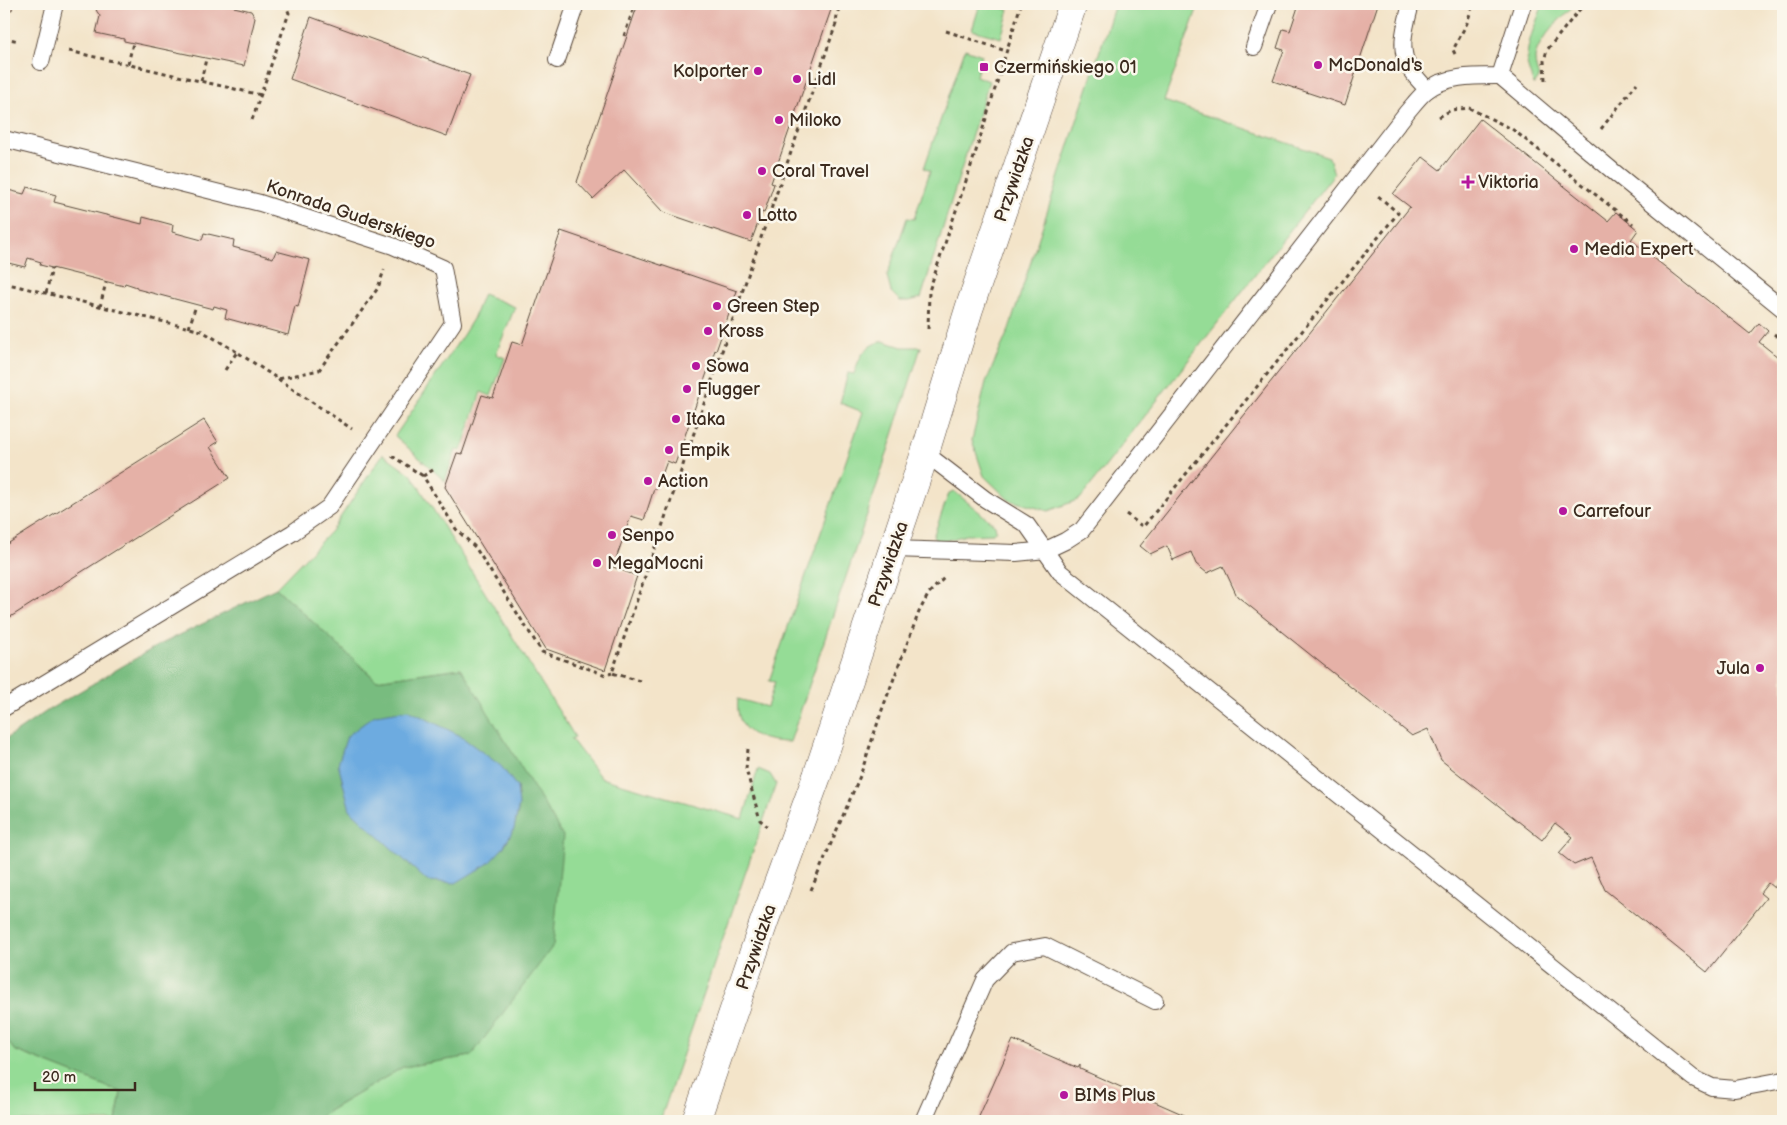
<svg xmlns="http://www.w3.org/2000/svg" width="1787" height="1125" font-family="'Balsamiq Sans',sans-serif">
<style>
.green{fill:#95dc96;stroke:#68835a}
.forest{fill:#78bc7f;stroke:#5a734e;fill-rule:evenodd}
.water{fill:#6dabe0;stroke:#546a7f}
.building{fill:#e5b1a7}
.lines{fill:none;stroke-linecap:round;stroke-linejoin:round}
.service-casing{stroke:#574638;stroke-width:18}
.tertiary-casing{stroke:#574638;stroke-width:29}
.path{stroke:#574638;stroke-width:3;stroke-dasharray:4 4;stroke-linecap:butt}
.service{stroke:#fff;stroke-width:16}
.tertiary{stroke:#fff;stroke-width:28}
.poi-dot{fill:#b5179e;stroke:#fbf7ec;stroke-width:2}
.labels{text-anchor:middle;stroke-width:5;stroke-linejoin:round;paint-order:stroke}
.poi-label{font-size:18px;fill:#3b2a1e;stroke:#fbf7ec;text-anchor:start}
.street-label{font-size:18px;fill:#3b2a1e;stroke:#fbf7ec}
</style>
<rect width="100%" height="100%" fill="#fbf7ec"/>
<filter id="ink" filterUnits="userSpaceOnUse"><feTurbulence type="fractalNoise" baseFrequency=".02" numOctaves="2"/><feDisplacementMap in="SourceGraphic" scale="10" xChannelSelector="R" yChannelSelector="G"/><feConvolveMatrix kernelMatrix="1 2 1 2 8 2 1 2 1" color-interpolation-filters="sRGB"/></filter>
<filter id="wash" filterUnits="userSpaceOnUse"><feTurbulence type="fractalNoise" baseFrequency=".0096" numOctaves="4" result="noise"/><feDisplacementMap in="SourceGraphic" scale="20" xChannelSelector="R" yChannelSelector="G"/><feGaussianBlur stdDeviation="1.12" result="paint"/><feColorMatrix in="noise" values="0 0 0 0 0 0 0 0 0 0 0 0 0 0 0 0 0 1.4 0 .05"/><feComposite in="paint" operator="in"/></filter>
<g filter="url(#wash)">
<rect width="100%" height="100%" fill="#f3e4c9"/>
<g class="green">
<path d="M980,4H991L1009,10L1001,38L972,30Z"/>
<path d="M1115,4H1199L1164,101L1329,157L1334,174L1080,499L1048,511L1009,500L984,476L972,440L986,382L1009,329Z"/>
<path d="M1543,4H1575C1563,17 1536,40 1535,59C1535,65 1537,72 1539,78L1534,85C1531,77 1528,70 1527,62C1526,43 1537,21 1543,4Z"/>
<path d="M965,49L982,55L976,76L989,81L921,298L909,301H900L891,292L887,276L907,218L914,219L930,171L924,168Z"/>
<path d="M483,294L515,307L496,354L505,358L491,396L481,392L461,451L456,450L445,481L395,436L463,335L473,319Z"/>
<path d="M883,341L902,347H921L877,485L790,742C761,742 734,733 738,699L767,707L775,682L769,681L863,412L840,403L848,373L854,374C859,358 864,345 883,341Z"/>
<path d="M383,454L411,474L575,737L571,739L601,778L743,819L758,769L770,774L776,784L660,1121H316L330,1110L403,1067L471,1056L461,668L376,680L276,588L331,531Z"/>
<path d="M954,491L995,525L996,530L993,534L966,535L938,543L933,537L949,493Z"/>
<path d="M4,1036L14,1050L121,1092L116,1121H4Z"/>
</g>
<path class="forest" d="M276,588L376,680L461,668L563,836L553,946L471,1056L403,1067L330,1110L316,1121H116L121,1092L14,1050L4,1036V740L50,709L155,647ZM517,787C521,814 516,825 503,848Z"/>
<path class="water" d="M408,710L459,735L501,766L517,787L519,805L514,829L503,848L489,863L456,883L427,881L350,810L338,764L347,736L375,715Z"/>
<g id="blocks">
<g class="building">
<path d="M4,4H13L12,10L4,9Z"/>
<path d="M102,4H235L234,7L251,11L255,18L244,66L124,41V39L96,33L100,16L96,10L101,7Z"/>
<path d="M638,4H833L771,183L774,184L764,213L762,212L751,242L663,212L624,170L593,199L577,182Z"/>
<path d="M1299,4H1378L1345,105L1273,81L1284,50L1277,48L1283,29L1290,31Z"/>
<path d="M311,17L470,75L447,136L290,79Z"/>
<path d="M1480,119L1608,221L1616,212L1638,230L1631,240L1750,334L1759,323L1768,331L1759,342L1783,361V876L1774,888L1768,883L1760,893L1766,898L1707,972L1605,890L1591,858L1574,865L1559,853L1573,837L1555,823L1542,840L1441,760L1428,729L1412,736L1237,596L1223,566L1207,573L1196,564L1191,552L1173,560L1167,546L1150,554L1140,546L1410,207L1393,194L1423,157L1440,170Z"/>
<path d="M27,187L56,195L54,202L142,224L143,217L173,225L172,232L202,240L204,233L234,240L233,247L273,258L276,251L310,260L298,307L295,306L288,335L225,318L227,310L214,306L213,309L137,289V287L125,283L124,286L40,265L41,262L28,258L25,267L4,262V189L24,194Z"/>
<path d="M561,231L737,291L716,351L715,350L675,464L667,461L657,489H654L644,520L631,516L613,567L637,576L605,670L546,649L445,487L457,453L462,454L482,395L493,398L512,342L522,345Z"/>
<path d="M204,420L218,442L210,447L230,478L4,621V546Z"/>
<path d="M1013,1040L1078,1068L1080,1065V1069L1198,1121H977Z"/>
</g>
</g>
</g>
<g filter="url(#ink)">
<use href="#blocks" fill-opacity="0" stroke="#574638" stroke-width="1"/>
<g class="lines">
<g class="service-casing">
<g id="service">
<path d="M1411,4C1406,24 1397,49 1410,69C1414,76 1422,83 1427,90"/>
<path d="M1254,47L1269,4"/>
<path d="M557,60L576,4"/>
<path d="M41,62L55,4"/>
<path d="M1500,76L1614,172L1783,309"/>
<path d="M4,139L260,203L393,246L443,268L453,323L329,507L292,533L4,708"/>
<path d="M925,453L985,499L1027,525L1060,572L1693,1078L1712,1087L1735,1089L1783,1080"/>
<path d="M893,549L1016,553L1046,550L1065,541L1082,530L1407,112C1413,105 1419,97 1426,91C1445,75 1476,76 1500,76L1523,4"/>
<path d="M923,1121L985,980L1012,952L1045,946L1155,1001"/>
</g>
</g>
<g class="tertiary-casing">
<path id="tertiary" d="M696,1121L764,922L817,776L925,453L969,309L1073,4"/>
</g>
<g class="path">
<path d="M946,31L1006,51"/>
<path d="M624,36L635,4"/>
<path d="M4,38L19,41"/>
<path d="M69,51L261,95"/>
<path d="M1455,54L1453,50L1467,23L1473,4"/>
<path d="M128,64L133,43"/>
<path d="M1545,80L1544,61L1547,50L1584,4"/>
<path d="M201,81L206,59"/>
<path d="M1439,117L1451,110L1469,108L1512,129L1633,224"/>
<path d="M252,120L289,13L285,4"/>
<path d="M1601,129L1637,83"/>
<path d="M4,283L202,331L237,352"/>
<path d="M46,293L52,268"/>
<path d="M100,307L106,282"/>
<path d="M189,328L196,305"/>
<path d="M928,329L929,291L976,151L1021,4"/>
<path d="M1774,334L1783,341"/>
<path d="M225,370L237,352L278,379L319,370L378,288L384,270"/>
<path d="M278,379L352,429"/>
<path d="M392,456L423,476"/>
<path d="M433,470L423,476L456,529L475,547L542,652L606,675L612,673"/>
<path d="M1126,514L1143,527L1398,213L1377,195L1378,193"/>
<path d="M640,681L612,673L749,272L836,24L837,15L840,4"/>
<path d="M748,749L746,769L760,820L767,826"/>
<path d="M811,890L860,776L882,710L919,612L929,593L944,578"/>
</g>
<use href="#service" class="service"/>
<use href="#tertiary" class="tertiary"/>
</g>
</g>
<g class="poi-dot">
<circle cx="1318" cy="65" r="5"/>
<rect x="979" y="62" width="10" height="10" rx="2.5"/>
<circle cx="758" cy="71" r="5"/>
<circle cx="797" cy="79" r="5"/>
<circle cx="779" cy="120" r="5"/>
<circle cx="762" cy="171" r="5"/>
<path d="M1465.5 174.5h5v5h5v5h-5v5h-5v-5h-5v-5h5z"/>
<circle cx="747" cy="215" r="5"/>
<circle cx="1574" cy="249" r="5"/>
<circle cx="717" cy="306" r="5"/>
<circle cx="708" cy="331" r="5"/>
<circle cx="696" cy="366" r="5"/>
<circle cx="687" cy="389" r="5"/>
<circle cx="676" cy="419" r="5"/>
<circle cx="669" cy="450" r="5"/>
<circle cx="648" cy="481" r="5"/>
<circle cx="1563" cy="511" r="5"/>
<circle cx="612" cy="535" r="5"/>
<circle cx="597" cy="563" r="5"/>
<circle cx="1760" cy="668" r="5"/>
<circle cx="1064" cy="1095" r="5"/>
</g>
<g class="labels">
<g class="poi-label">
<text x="1328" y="71">McDonald's</text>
<text x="994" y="73">Czermińskiego 01</text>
<text x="748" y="77" text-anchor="end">Kolporter</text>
<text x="807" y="85">Lidl</text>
<text x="789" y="126">Miloko</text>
<text x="772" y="177">Coral Travel</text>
<text x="1478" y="188">Viktoria</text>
<text x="757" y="221">Lotto</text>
<text x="1584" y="255">Media Expert</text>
<text x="727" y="312">Green Step</text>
<text x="718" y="337">Kross</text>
<text x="706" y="372">Sowa</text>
<text x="697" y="395">Flugger</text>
<text x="686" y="425">Itaka</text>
<text x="679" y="456">Empik</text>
<text x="658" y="487">Action</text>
<text x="1573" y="517">Carrefour</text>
<text x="622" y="541">Senpo</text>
<text x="607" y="569">MegaMocni</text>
<text x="1750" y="674" text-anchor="end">Jula</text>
<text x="1074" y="1101">BIMs Plus</text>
</g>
<g class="street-label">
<text transform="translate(1014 179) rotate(-71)" y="6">Przywidzka</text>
<text transform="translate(351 214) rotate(19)" y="6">Konrada Guderskiego</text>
<text transform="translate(888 564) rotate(-71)" y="6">Przywidzka</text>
<text transform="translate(756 947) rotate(-71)" y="6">Przywidzka</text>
</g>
</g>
<rect width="1787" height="1125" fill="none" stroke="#fbf7ec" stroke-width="20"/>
<path d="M35 1082v8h100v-8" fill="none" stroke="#3b2a1e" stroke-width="2.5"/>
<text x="42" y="1082" font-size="15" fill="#3b2a1e" stroke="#fbf7ec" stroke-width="4" paint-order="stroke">20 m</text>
</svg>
